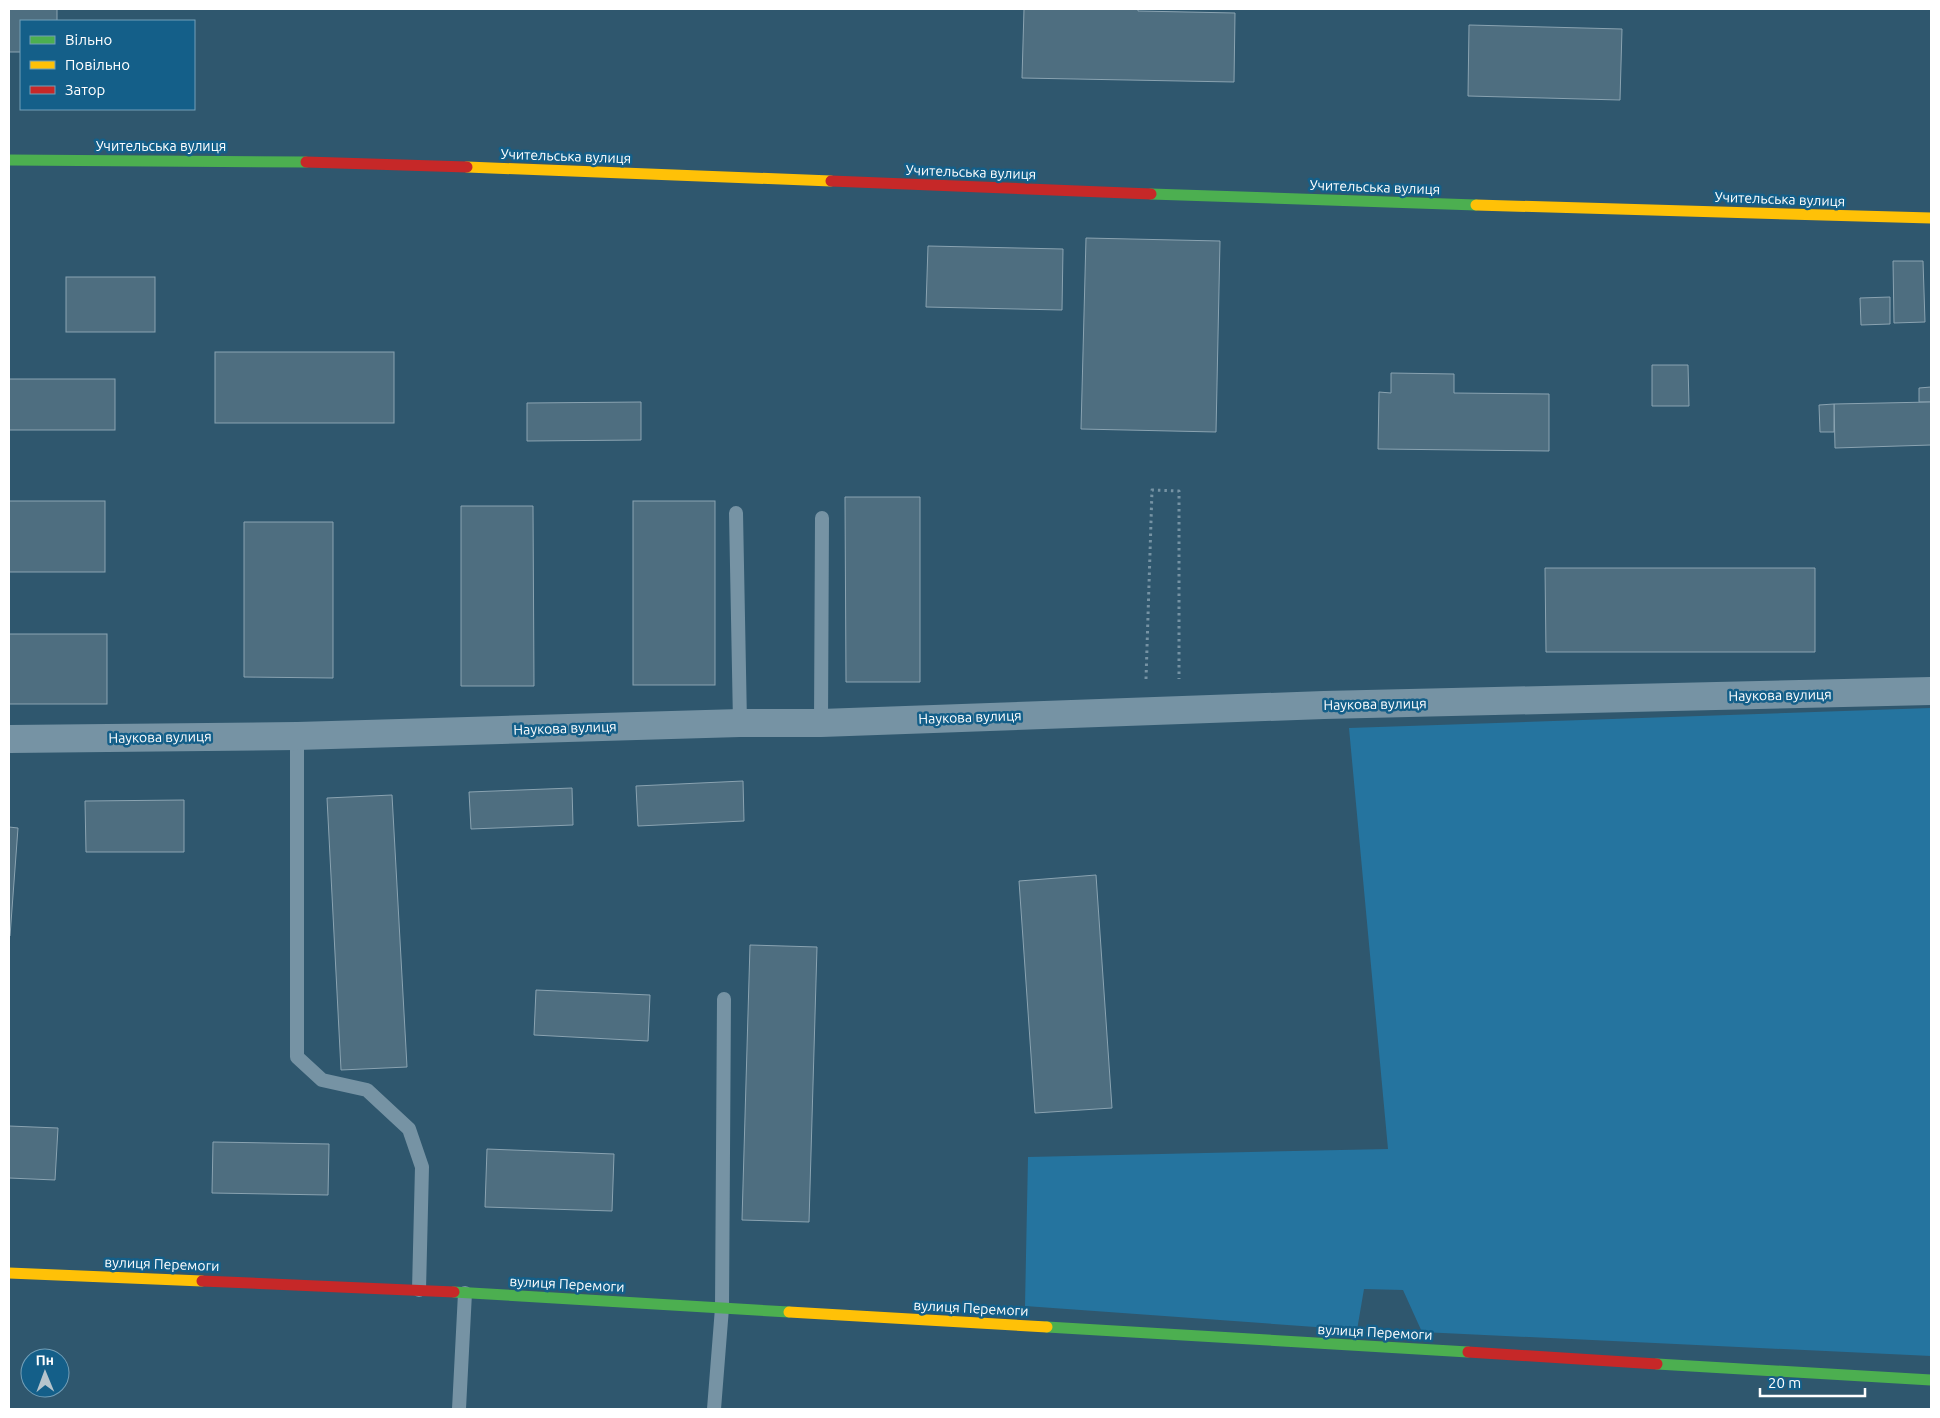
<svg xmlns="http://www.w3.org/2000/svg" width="1940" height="1418" font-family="Ubuntu,sans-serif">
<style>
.green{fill:#25749f}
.building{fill:#4e6e80;stroke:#8aa3b1}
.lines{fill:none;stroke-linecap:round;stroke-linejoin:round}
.path{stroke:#7693a4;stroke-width:3;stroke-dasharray:2.5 4;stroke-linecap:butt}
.lane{stroke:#7693a4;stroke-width:14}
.street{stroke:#7693a4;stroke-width:28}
.fast{stroke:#4caf50;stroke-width:11}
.slow{stroke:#ffc107;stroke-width:11}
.jam{stroke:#c62828;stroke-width:11}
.labels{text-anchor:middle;stroke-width:5;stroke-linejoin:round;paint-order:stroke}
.street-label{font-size:14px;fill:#fff;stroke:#145f89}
</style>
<rect width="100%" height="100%" fill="#2f576e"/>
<path class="green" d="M1931,708V1356L1422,1332L1403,1290L1364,1289L1357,1330L1025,1306L1028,1157L1388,1149L1349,728Z"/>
<g class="building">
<path d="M9,9H57V21H21V52H9Z"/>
<path d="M1024,9H1138V11L1235,13L1234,82L1022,78Z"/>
<path d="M1469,25L1622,29L1620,100L1468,96Z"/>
<path d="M1086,238L1220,241L1216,432L1081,429Z"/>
<path d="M928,246L1063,249L1062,310L926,307Z"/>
<path d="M1893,261H1923L1925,322L1894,323Z"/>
<rect x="66" y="277" width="89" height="55"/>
<path d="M1890,297V324L1861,325L1860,298Z"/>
<rect x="215" y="352" width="179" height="71"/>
<path d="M1652,365H1688L1689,406H1652Z"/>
<path d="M1391,373L1454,374V393L1549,394V451L1378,449L1379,392L1391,393Z"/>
<rect x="9" y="379" width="106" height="51"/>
<path d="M1931,387V402H1919V388Z"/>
<path d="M641,402V440L527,441V403Z"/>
<path d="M1931,402V445L1835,448L1834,404Z"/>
<path d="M1834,404V432H1820L1819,405Z"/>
<path d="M845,497H920V682H846Z"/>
<rect x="9" y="501" width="96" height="71"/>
<rect x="633" y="501" width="82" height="184"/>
<path d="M461,506H533L534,686H461Z"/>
<path d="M244,522H333V678L244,677Z"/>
<path d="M1545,568H1815V652H1546Z"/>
<rect x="9" y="634" width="98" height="70"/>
<path d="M743,781L744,821L638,826L636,786Z"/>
<path d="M572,788L573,825L471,829L469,792Z"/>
<path d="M392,795L407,1067L341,1070L327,798Z"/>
<path d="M184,800V852H86L85,801Z"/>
<path d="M9,827L18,828L10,936H9Z"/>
<path d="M1096,875L1112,1108L1035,1113L1019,881Z"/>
<path d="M750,945L817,947L809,1222L742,1220Z"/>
<path d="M536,990L650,995L648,1041L534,1035Z"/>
<path d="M9,1126L58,1128L55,1180L9,1178Z"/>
<path d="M213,1142L329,1144L328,1195L212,1193Z"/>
<path d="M487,1149L614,1154L612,1211L485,1207Z"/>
</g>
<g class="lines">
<path class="path" d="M1146,679L1152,490L1179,491V679"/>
<g class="lane">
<path d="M736,513L740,723"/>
<path d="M821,723L822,518"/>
<path d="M297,736V1057L322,1080L367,1090L409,1129L422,1167L419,1290"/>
<path d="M459,1409L465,1293"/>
<path d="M714,1409L722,1308L724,999"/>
</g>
<path class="street" d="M9,739L297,736L740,723H821L1324,705L1931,691"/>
<g class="fast">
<path d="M9,160L306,162"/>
<path d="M1151,194L1476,205"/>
<path d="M454,1292L789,1312"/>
<path d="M1047,1327L1468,1352"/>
<path d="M1657,1364L1931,1380"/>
</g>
<g class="slow">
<path d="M467,167L831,181"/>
<path d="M1476,205L1931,218"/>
<path d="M9,1273L202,1281"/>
<path d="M789,1312L1047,1327"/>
</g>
<g class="jam">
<path d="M306,162L467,167"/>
<path d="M831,181L1151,194"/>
<path d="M202,1281L454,1292"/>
<path d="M1468,1352L1657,1364"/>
</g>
</g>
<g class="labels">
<g class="street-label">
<text x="161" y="151">Учительська вулиця</text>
<text transform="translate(566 156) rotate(2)" y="5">Учительська вулиця</text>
<text transform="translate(971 172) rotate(2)" y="5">Учительська вулиця</text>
<text transform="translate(1375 187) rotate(2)" y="5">Учительська вулиця</text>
<text transform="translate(1780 199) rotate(2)" y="5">Учительська вулиця</text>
<text transform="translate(1780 695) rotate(-1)" y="5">Наукова вулиця</text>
<text transform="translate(1375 704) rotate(-1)" y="5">Наукова вулиця</text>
<text transform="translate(970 717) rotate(-2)" y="5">Наукова вулиця</text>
<text transform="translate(565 728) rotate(-2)" y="5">Наукова вулиця</text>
<text transform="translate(160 737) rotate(-1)" y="5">Наукова вулиця</text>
<text transform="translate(162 1264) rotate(2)" y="5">вулиця Перемоги</text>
<text transform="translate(567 1284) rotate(3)" y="5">вулиця Перемоги</text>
<text transform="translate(971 1308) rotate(3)" y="5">вулиця Перемоги</text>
<text transform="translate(1375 1332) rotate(3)" y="5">вулиця Перемоги</text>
</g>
</g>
<rect width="1940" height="1418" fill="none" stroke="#ffffff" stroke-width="20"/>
<rect x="20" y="20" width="175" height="90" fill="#145f89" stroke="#729fb8"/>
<rect x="30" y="36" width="25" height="8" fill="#4caf50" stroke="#729fb8"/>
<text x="65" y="45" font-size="15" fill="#ffffff">Вільно</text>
<rect x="30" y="61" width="25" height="8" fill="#ffc107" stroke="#729fb8"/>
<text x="65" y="70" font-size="15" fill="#ffffff">Повільно</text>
<rect x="30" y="86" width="25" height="8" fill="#c62828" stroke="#729fb8"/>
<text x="65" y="95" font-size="15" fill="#ffffff">Затор</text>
<g transform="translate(45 1373) rotate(359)"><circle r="24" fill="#145f89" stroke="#729fb8"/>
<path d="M0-4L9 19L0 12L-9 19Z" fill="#b6c4cc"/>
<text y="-8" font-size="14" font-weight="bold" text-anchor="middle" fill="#ffffff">Пн</text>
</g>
<path d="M1760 1388v8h105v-8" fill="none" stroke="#ffffff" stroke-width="2.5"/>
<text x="1768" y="1388" font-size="15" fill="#ffffff" stroke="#145f89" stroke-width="4" paint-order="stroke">20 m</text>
</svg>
